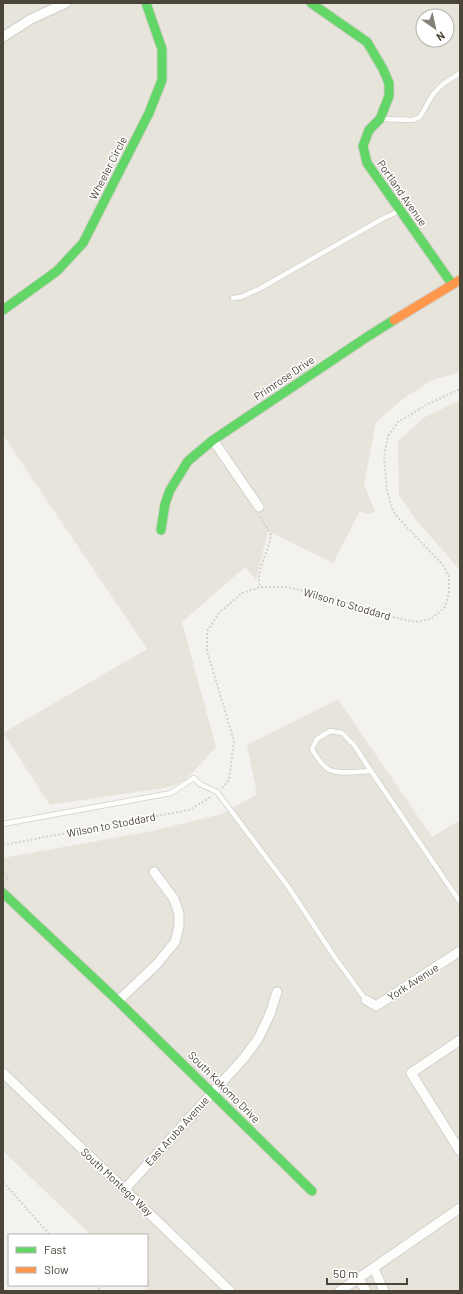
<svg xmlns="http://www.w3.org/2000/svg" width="463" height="1294" font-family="Barlow,sans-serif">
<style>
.residential{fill:#e7e4dc;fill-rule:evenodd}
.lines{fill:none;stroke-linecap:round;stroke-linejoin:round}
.lane-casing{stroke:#d2d0cb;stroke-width:6}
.street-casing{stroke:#d2d0cb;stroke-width:11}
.fast-casing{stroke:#d3cfc5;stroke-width:11}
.slow-casing{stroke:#d3cfc5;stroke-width:11}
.path{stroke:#d3d2cc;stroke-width:2;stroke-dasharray:2 2;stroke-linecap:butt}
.lane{stroke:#fdfdfc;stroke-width:4.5}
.street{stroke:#fdfdfc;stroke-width:9}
.fast{stroke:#63d668;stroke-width:9}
.slow{stroke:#ff974d;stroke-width:9}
.labels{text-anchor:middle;stroke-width:3;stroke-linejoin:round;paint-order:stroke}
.street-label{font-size:11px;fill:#4b4439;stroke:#fff}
</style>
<rect width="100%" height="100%" fill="#f4f2ee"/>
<g class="residential">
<path d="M3,3H460V372L432,380L403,399L376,422L364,484L375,512L366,514L360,511L333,563L268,531L256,580L245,567L182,622L216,747L186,780L170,787L50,805L3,733L147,649L3,435ZM423,16H447V40H423Z"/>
<path d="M460,400V570L416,520L399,495L398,441L425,417Z"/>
<path d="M338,699L432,837L460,820V1291H149L142,1285H147V1235H91L3,1151V858L152,831L222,814L257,794L247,745Z"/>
</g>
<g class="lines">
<g class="lane-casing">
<g id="lane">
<path d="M382,119L413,120L420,117L433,94L443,84L460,73"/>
<path d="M233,298L241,297L259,289L382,219L399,211"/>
<path d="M330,731L342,733L354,745L371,771C359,771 342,775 330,770C323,767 316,756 312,749L317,739Z"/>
<path d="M371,771L460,902"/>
<path d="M3,824L171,793L194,778L200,784L217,792L287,885L336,959L366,1000"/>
</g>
</g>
<g class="street-casing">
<g id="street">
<path d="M3,37L31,19L66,3"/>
<path d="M213,440L259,507"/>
<path d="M366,1000L376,1006L460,951"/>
<path d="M118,1001L157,964L175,942L179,926V914L174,899L154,872"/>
<path d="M460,1040L411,1073L460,1151"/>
<path d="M3,1073L230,1291"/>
<path d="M125,1189L244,1058L258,1039L270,1014L277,992"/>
<path d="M374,1269L384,1291"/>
<path d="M359,1279L366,1291"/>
<path d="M340,1291L460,1208"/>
</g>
</g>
<g class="fast-casing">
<g id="fast">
<path d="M311,3L367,42L383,69L389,83V96L380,119L369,130L363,146L367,163L452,284"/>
<path d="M3,310L57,271L83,243L149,113L162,80V49L146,3"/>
<path d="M161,530L165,504L170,490L188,461L213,440L367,337L394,320"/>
<path d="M3,893L118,1001L312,1191"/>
</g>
</g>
<g class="slow-casing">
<path id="slow" d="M394,320L460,280"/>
</g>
<g class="path">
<path d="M260,516L271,535C269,550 255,573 260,586"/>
<path d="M222,788L229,780L234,741L207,651V631L220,612L242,593L260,587H286L326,596L379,614L415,622L431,619L445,607L449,593V576L443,565L400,520L393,511L387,491L384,457L388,436L398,422L428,404L460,389"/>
<path d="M3,845L189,810L211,797"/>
<path d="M3,872L8,877L5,882"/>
<path d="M3,1182L50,1235"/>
<path d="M95,1285L102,1291"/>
</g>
<use href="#lane" class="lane"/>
<use href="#street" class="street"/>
<use href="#fast" class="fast"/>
<use href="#slow" class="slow"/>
</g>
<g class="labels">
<g class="street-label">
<text transform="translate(108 168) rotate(-63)" y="4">Wheeler Circle</text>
<text transform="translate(402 193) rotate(55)" y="4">Portland Avenue</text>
<text transform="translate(284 378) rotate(-34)" y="4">Primrose Drive</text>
<text transform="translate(347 604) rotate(16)" y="4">Wilson to Stoddard</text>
<text transform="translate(111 825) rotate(-11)" y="4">Wilson to Stoddard</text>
<text transform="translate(413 982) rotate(-33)" y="4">York Avenue</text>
<text transform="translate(224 1087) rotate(45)" y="4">South Kokomo Drive</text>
<text transform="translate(177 1131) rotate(-48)" y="4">East Aruba Avenue</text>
<text transform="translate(117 1182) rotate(43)" y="4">South Montego Way</text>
</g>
</g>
<rect width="463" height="1294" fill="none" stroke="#4b4439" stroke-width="8"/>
<rect x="8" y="1234" width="140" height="52" fill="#ffffff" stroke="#b7b4b0"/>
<rect x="16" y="1247" width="20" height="6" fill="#63d668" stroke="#b7b4b0"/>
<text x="44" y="1254" font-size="12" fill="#4b4439">Fast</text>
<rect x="16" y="1267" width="20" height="6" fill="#ff974d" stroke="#b7b4b0"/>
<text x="44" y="1274" font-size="12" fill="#4b4439">Slow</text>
<g transform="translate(435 28) rotate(146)"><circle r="19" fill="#ffffff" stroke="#b7b4b0"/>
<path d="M0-3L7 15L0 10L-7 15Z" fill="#868178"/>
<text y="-6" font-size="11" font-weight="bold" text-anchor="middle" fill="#4b4439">N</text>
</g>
<path d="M327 1278v6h80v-6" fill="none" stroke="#4b4439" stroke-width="2"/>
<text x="333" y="1278" font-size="12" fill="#4b4439" stroke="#ffffff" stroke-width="3" paint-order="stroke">50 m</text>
</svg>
